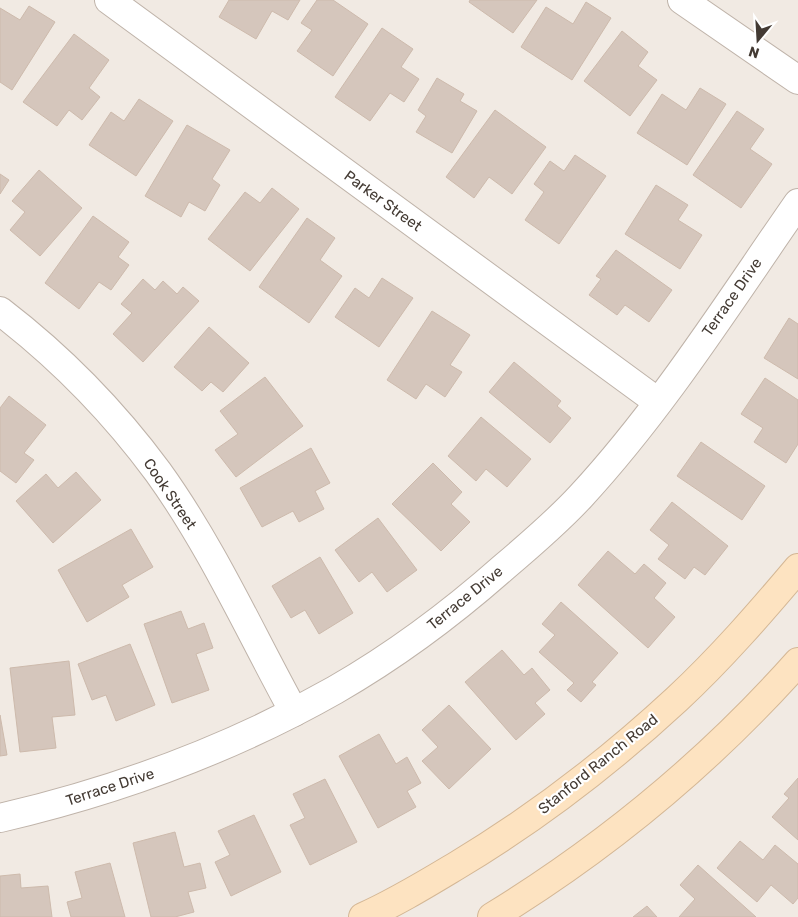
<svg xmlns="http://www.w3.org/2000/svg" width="798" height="917" font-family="Rubik,sans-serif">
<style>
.building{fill:#d5c6bc;stroke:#cdbaac}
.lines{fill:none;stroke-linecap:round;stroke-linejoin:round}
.minor-casing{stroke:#bfb3a9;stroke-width:30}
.tertiary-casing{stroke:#bfb3a9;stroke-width:30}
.secondary-casing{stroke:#d4b795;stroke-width:30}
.minor{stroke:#fff;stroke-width:28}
.tertiary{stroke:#fff;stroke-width:28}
.secondary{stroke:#fde3c1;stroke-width:28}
.labels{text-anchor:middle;stroke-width:4.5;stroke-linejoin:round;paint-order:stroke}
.street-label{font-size:15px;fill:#433a33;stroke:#fff}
</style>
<rect width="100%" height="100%" fill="#f1eae3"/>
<g class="building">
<path d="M229,0H300L288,20L272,11L256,39L219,17Z"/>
<path d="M317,0H333L368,24L333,76L297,51L312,30L301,23Z"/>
<path d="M470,0H537L513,33L469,2Z"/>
<path d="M586,2L611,18L572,80L521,47L546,7L573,24Z"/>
<path d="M29,6L55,22L12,90L0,82V8L20,20Z"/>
<path d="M382,28L413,49L401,67L419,79L404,102L390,93L370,121L335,97Z"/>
<path d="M622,31L648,52L638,66L657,80L630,116L584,81Z"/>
<path d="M74,34L109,60L89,88L100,97L82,120L69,110L57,126L23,102Z"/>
<path d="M437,78L464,94L460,101L477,111L452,153L416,132L426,116L418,110Z"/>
<path d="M700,88L726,104L687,165L637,133L662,94L686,110Z"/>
<path d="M139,99L173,121L136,176L89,145L111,112L124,121Z"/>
<path d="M495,110L546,147L512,194L489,177L474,198L446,177Z"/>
<path d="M737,111L764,129L750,149L772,164L741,208L693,175Z"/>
<path d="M187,125L230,150L212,179L220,185L205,211L189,202L181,217L145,196Z"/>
<path d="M575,155L606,176L559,244L525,220L544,192L534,184L550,161L564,171Z"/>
<path d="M39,170L82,208L40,256L10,230L25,212L12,201Z"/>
<path d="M0,174L9,180L0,194Z"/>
<path d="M656,185L688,205L678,220L702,235L680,269L625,234Z"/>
<path d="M272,188L299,209L250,271L208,239L245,192L260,203Z"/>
<path d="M93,216L129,242L118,257L129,265L111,290L99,282L79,309L45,283Z"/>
<path d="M307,218L335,238L320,260L342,276L309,323L259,287Z"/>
<path d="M616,250L672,290L649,322L625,305L617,315L589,295L601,279L596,276Z"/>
<path d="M382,278L413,298L379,347L335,317L355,288L369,298Z"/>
<path d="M143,279L155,290L163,281L177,294L183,287L199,301L143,362L113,334L132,313L121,304Z"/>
<path d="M432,311L470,335L450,365L462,372L445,397L426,384L416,399L387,380Z"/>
<path d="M789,318L798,324V379L764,358Z"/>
<path d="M209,327L249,363L223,392L211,382L202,391L174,367Z"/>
<path d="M514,362L561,401L557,406L571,418L550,443L489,392Z"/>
<path d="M265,377L303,426L236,477L215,450L238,434L220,411Z"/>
<path d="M765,378L798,400V444L786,463L754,442L763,428L741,414Z"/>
<path d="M9,396L46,425L24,453L34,460L16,483L0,471V408Z"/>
<path d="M481,417L531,459L507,487L486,469L476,481L448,456Z"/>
<path d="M701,442L765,486L742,520L677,476Z"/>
<path d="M311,448L330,483L315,491L324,509L299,522L293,511L262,527L240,488Z"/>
<path d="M433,463L462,492L451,504L470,522L441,551L392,504Z"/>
<path d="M76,472L101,500L53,543L16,501L46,474L58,488Z"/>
<path d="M672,502L728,546L705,575L694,567L685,579L658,559L669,545L650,530Z"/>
<path d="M378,518L417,570L387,592L372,572L359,582L335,550Z"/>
<path d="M131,529L153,567L122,585L129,597L87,622L58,570Z"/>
<path d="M608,551L635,574L644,564L666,583L654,598L675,617L648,648L578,585Z"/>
<path d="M320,557L353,613L319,634L305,610L291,618L272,586Z"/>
<path d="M561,602L618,653L592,682L596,685L581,702L567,690L574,683L539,652L555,635L542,624Z"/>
<path d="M181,611L188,629L204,623L213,648L196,654L209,690L172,703L144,624Z"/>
<path d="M130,644L155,705L116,721L106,695L92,700L78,664Z"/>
<path d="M502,650L524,675L532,668L550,690L535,703L545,714L516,740L465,682Z"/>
<path d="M69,661L75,715L52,717L56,748L20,752L10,668Z"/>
<path d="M449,705L491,749L449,789L422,761L438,747L422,730Z"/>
<path d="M0,715L7,755L0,756Z"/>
<path d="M379,734L396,764L407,757L421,783L407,791L416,807L378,828L339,756Z"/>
<path d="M798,778V840L772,817L789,798L784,794Z"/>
<path d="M325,779L357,842L310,865L290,825L305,818L293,794Z"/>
<path d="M254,815L281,872L231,896L215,862L230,855L218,831Z"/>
<path d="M175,832L184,867L200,863L206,888L188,892L194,912L175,917H151L133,843Z"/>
<path d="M740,841L763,860L775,845L798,864V898L793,904L771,885L757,902L717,868Z"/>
<path d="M110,863L125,917H71L67,902L82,898L75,872Z"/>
<path d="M698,865L756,917H679L695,899L680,885Z"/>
<path d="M20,874L21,888L48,886L52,917H0V876Z"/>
<path d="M647,906L657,917H633Z"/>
</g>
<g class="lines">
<g class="minor-casing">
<g id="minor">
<path d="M109,0L658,402"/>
<path d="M0,311C60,357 113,411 158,472C212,547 250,632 294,712"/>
<path d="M0,818C116,791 231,749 335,690C396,655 452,613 504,567C530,545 557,522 581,496C663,407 729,302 798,203"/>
</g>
</g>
<g class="tertiary-casing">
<path id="tertiary" d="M682,0L798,80"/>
</g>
<g class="secondary-casing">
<g id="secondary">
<path d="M363,917C395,903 426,884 456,866C536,818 609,762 677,699C721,658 760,613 798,568"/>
<path d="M492,917C606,847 709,762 798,662"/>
</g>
</g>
<use href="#minor" class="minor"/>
<use href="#tertiary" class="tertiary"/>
<use href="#secondary" class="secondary"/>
</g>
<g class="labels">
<g class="street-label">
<text transform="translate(383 201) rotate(36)" y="5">Parker Street</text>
<text transform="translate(732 297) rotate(-55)" y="5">Terrace Drive</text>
<text transform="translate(170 494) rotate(56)" y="5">Cook Street</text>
<text transform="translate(465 598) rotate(-39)" y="5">Terrace Drive</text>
<text transform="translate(598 764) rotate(-39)" y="5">Stanford Ranch Road</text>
<text transform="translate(110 787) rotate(-18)" y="5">Terrace Drive</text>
</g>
</g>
<g transform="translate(758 40) rotate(198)" stroke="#ffffff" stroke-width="4" paint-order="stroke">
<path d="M0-4L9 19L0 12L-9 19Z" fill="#433a33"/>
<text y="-8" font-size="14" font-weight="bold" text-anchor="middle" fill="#433a33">N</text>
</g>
</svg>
